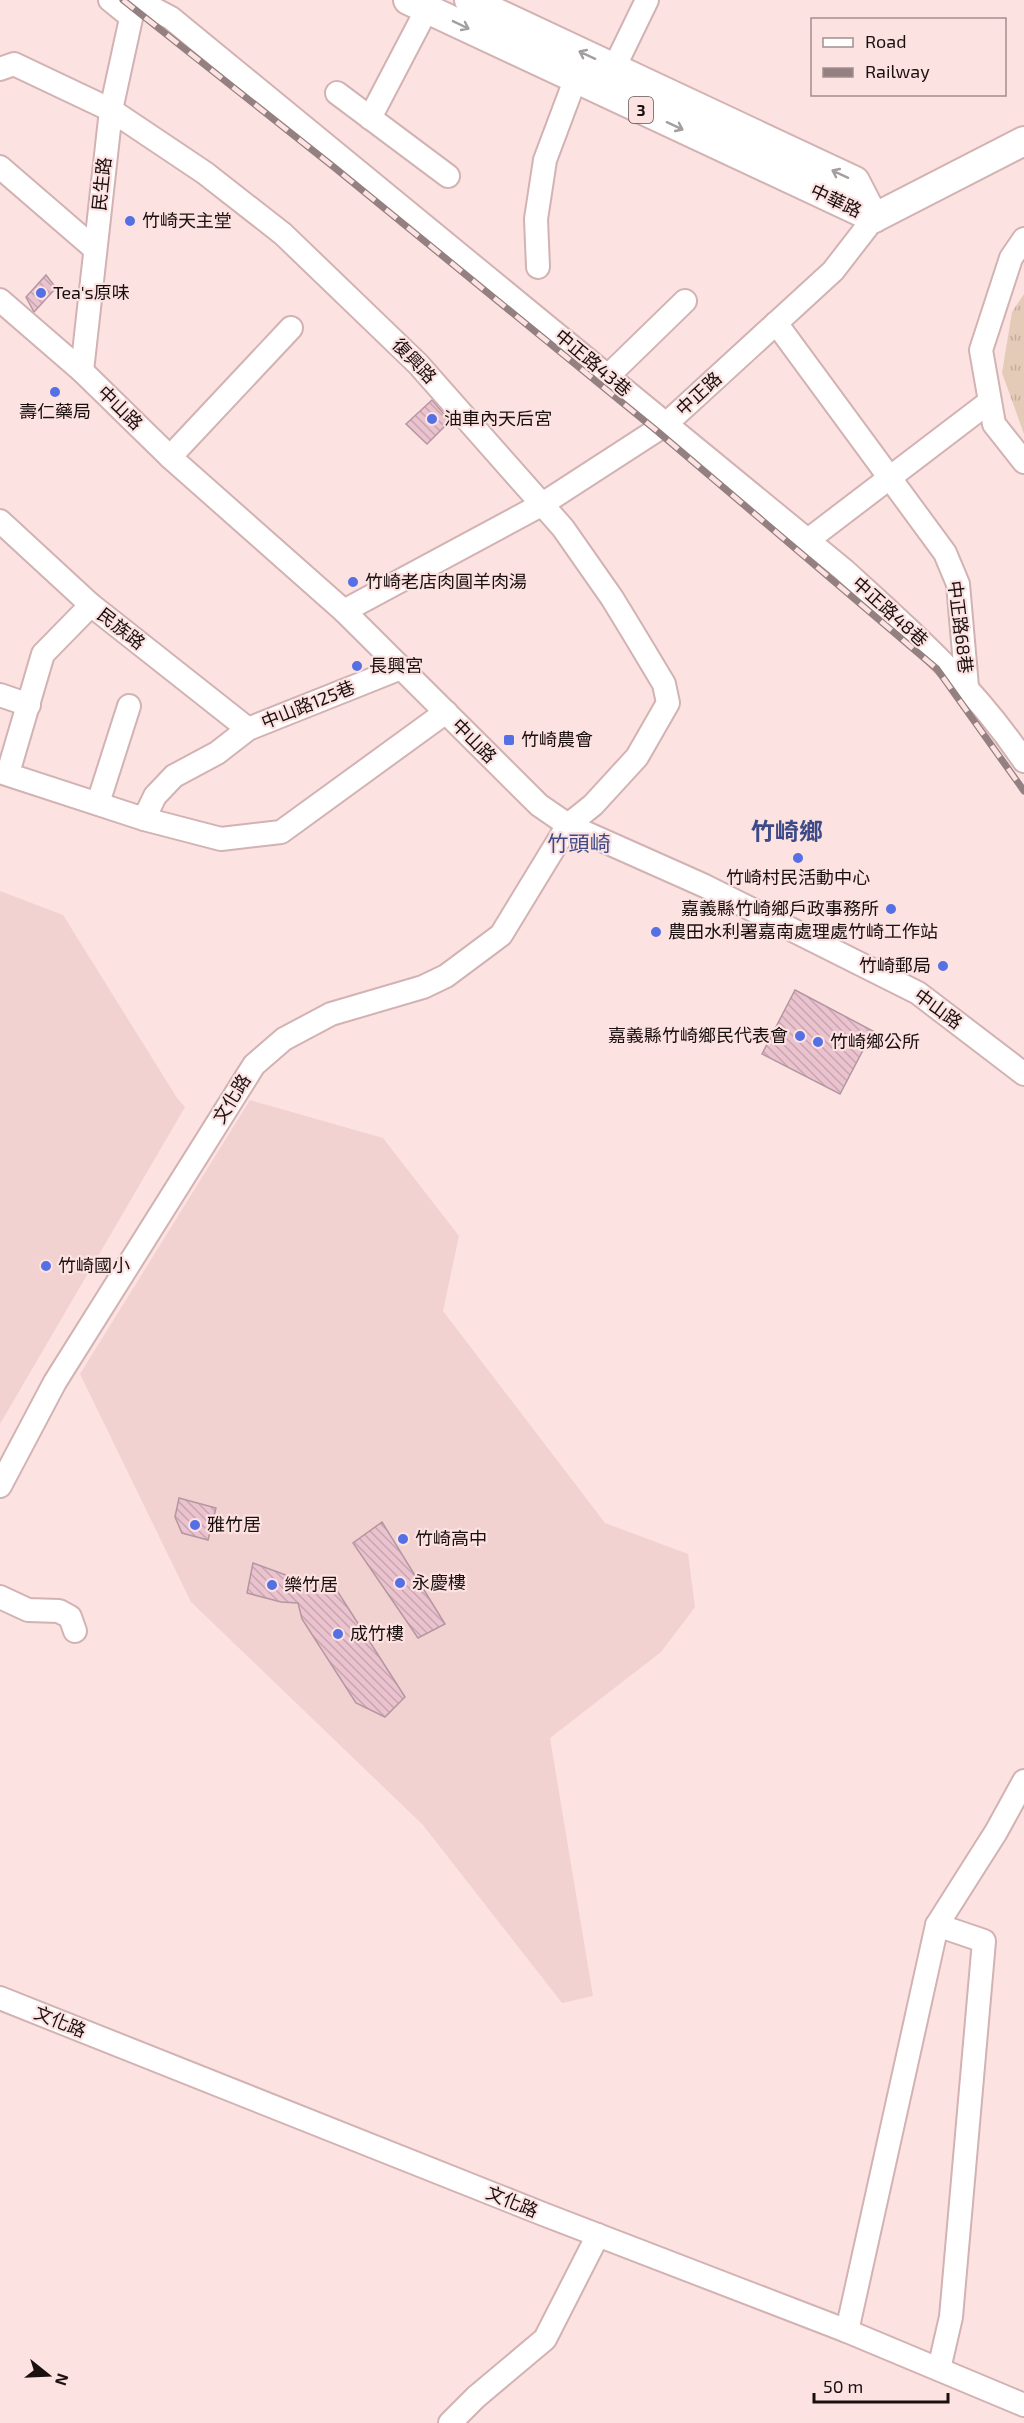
<svg xmlns="http://www.w3.org/2000/svg" width="1024" height="2423" font-family="'Exo 2','Noto Sans TC',sans-serif">
<style>
.built{fill:#f2d1d1}
.park{fill:url(#park-tufts)}
.building{fill:url(#building-back-hatch);stroke:#b497a0;stroke-width:1.5}
.lines{fill:none;stroke-linecap:round;stroke-linejoin:round}
.minor-casing{stroke:#d2b2b2;stroke-width:26}
.major-casing{stroke:#d2b2b2;stroke-width:32}
.minor{stroke:#fff;stroke-width:22}
.major{stroke:#fff;stroke-width:28}
.rail-casing{stroke:#948080;stroke-width:7}
.rail{stroke:#fde2e2;stroke-width:4.5;stroke-dasharray:14;stroke-linecap:butt}
.oneway{stroke:#a49f9f}
.poi-dot{fill:#556fe4;stroke:#fde2e2;stroke-width:2}
.labels{text-anchor:middle;stroke-width:4.5;stroke-linejoin:round;paint-order:stroke}
.shield{fill:#fde2e2;stroke:#5f4f4f;stroke-width:1.5}
.shield-label{font-size:16px;font-weight:bold;fill:#1b1010}
.street-label{font-size:18px;fill:#1b1010;stroke:#fde2e2}
.poi-label{font-size:18px;fill:#1b1010;stroke:#fde2e2;text-anchor:start}
.quarter-label{font-size:21px;fill:#3c4b87;stroke:#fde2e2}
.district-label{font-size:24px;font-weight:bold;fill:#3c4b87;stroke:#fde2e2}
</style>
<defs>
<pattern id="park-tufts" width="24" height="20" patternUnits="userSpaceOnUse" patternTransform="scale(1.5)"><rect width="24" height="20" fill="#e3cbb7"/><path d="M3 7l-1-3M5 7V3M7 7l1-3M15 17l-1-3M17 17v-4M19 17l1-3" fill="none" stroke="#c2ad9c"/></pattern>
<pattern id="building-back-hatch" width="6" height="6" patternUnits="userSpaceOnUse" patternTransform="scale(1.5)"><rect width="6" height="6" fill="#eac3cf"/><path d="M-1 5l2 2M0 0l6 6M5-1l2 2" fill="none" stroke="#c8a6b1"/></pattern>
</defs>
<rect width="100%" height="100%" fill="#fde2e2"/>
<g class="built">
<path d="M0,891L63,915L177,1098L185,1107L0,1424Z"/>
<path d="M250,1100L383,1138L459,1236L443,1311L605,1523L688,1554L695,1607L661,1652L550,1738L593,1996L562,2003L423,1825L191,1602L80,1374Z"/>
</g>
<path class="park" d="M1024,294V434L1002,373L1012,312Z"/>
<g class="building">
<path d="M46,275L56,288L34,312L26,297Z"/>
<path d="M432,400L450,421L427,444L406,424Z"/>
<path d="M795,990L873,1031L840,1094L762,1054Z"/>
<path d="M179,1498L216,1508L208,1540L182,1533L175,1517Z"/>
<path d="M382,1522L445,1624L418,1638L353,1543Z"/>
<path d="M253,1563L302,1581L329,1578L405,1697L385,1717L356,1703L302,1619L298,1603L281,1602L247,1593Z"/>
</g>
<g class="lines">
<g class="minor-casing">
<g id="minor">
<path d="M110,0L131,17"/>
<path d="M137,0L171,18L844,570C910,630 974,686 1024,761"/>
<path d="M614,68L647,0"/>
<path d="M0,69L14,64L111,110L205,173L283,234L418,364L563,528L612,598L634,634L664,684L668,703L637,757L593,805L568,825L501,935L446,976L423,987L331,1014L284,1039L254,1065L55,1382L0,1486"/>
<path d="M337,93L448,176"/>
<path d="M370,118L427,9"/>
<path d="M0,167L95,249"/>
<path d="M1024,239L1011,258L981,350L994,424L1024,462"/>
<path d="M538,267L536,219L545,160L575,80"/>
<path d="M0,300L82,371L170,457L344,611L539,805L568,825L705,886L918,993L1024,1074"/>
<path d="M776,323L945,553L958,584L967,687"/>
<path d="M82,371L111,110L135,0"/>
<path d="M608,376L685,301"/>
<path d="M170,457L291,328"/>
<path d="M0,521L91,605L248,729"/>
<path d="M808,540L989,402"/>
<path d="M344,611L541,505L666,424L833,271L874,218"/>
<path d="M0,695L29,705"/>
<path d="M0,772L144,819L155,796L174,776L217,753L248,729L401,668"/>
<path d="M8,773L43,654L91,605"/>
<path d="M98,803L129,706"/>
<path d="M144,819L221,839L281,832L446,712"/>
<path d="M0,1597L28,1610L59,1611L70,1617L75,1631"/>
<path d="M937,1925L984,1941L951,2317L939,2369"/>
<path d="M0,1998L543,2214L847,2331L1024,2405"/>
<path d="M847,2331L937,1925L996,1832L1024,1781"/>
<path d="M450,2423L476,2397L545,2339L598,2235"/>
</g>
</g>
<g class="major-casing">
<g id="major">
<path d="M408,0L874,218"/>
<path d="M469,0L855,181L874,218"/>
<path d="M874,218L1024,141"/>
</g>
</g>
<use href="#minor" class="minor"/>
<use href="#major" class="major"/>
<g class="rail-casing">
<path id="rail" d="M123,0L335,168L657,431L937,669L1024,791"/>
</g>
<use href="#rail" class="rail"/>
</g>
<defs><path id="oneway-shaft" d="M-6 0H5M1.5-3L5.5 0L1.5 3" fill="none" stroke-width="1.6" stroke-linecap="round" stroke-linejoin="round" transform="scale(1.5)"/></defs>
<g class="oneway">
<use href="#oneway-shaft" transform="translate(461 25) rotate(26)"/>
<use href="#oneway-shaft" transform="translate(587 55) rotate(-155)"/>
<use href="#oneway-shaft" transform="translate(675 126) rotate(25)"/>
<use href="#oneway-shaft" transform="translate(840 174) rotate(-155)"/>
</g>
<g class="poi-dot">
<circle cx="130" cy="221" r="6"/>
<circle cx="41" cy="293" r="6"/>
<circle cx="55" cy="392" r="6"/>
<circle cx="432" cy="419" r="6"/>
<circle cx="353" cy="582" r="6"/>
<circle cx="357" cy="666" r="6"/>
<rect x="503" y="734" width="12" height="12" rx="3"/>
<circle cx="798" cy="858" r="6"/>
<circle cx="891" cy="909" r="6"/>
<circle cx="656" cy="932" r="6"/>
<circle cx="943" cy="966" r="6"/>
<circle cx="800" cy="1036" r="6"/>
<circle cx="818" cy="1042" r="6"/>
<circle cx="46" cy="1266" r="6"/>
<circle cx="195" cy="1525" r="6"/>
<circle cx="403" cy="1539" r="6"/>
<circle cx="400" cy="1583" r="6"/>
<circle cx="272" cy="1585" r="6"/>
<circle cx="338" cy="1634" r="6"/>
</g>
<g class="labels">
<rect class="shield" x="629" y="97" width="24" height="26" rx="4.5"/>
<g class="shield-label">
<text x="641" y="116">3</text>
</g>
<g class="street-label">
<text transform="translate(102 184) rotate(-84)" y="6">民生路</text>
<text transform="translate(836 201) rotate(25)" y="6">中華路</text>
<text transform="translate(414 361) rotate(46)" y="6">復興路</text>
<text transform="translate(593 363) rotate(40)" y="6">中正路43巷</text>
<text transform="translate(699 394) rotate(-43)" y="6">中正路</text>
<text transform="translate(120 408) rotate(44)" y="6">中山路</text>
<text transform="translate(890 612) rotate(42)" y="6">中正路48巷</text>
<text transform="translate(960 627) rotate(83)" y="6">中正路68巷</text>
<text transform="translate(121 629) rotate(38)" y="6">民族路</text>
<text transform="translate(308 705) rotate(-22)" y="6">中山路125巷</text>
<text transform="translate(474 741) rotate(45)" y="6">中山路</text>
<text transform="translate(938 1009) rotate(36)" y="6">中山路</text>
<text transform="translate(232 1099) rotate(-58)" y="6">文化路</text>
<text transform="translate(60 2022) rotate(22)" y="6">文化路</text>
<text transform="translate(512 2202) rotate(22)" y="6">文化路</text>
</g>
<g class="poi-label">
<text x="142" y="227">竹崎天主堂</text>
<text x="53" y="299">Tea's原味</text>
<text x="55" y="418" text-anchor="middle">壽仁藥局</text>
<text x="444" y="425">油車內天后宮</text>
<text x="365" y="588">竹崎老店肉圓羊肉湯</text>
<text x="369" y="672">長興宮</text>
<text x="521" y="746">竹崎農會</text>
<text x="798" y="884" text-anchor="middle">竹崎村民活動中心</text>
<text x="879" y="915" text-anchor="end">嘉義縣竹崎鄉戶政事務所</text>
<text x="668" y="938">農田水利署嘉南處理處竹崎工作站</text>
<text x="931" y="972" text-anchor="end">竹崎郵局</text>
<text x="788" y="1042" text-anchor="end">嘉義縣竹崎鄉民代表會</text>
<text x="830" y="1048">竹崎鄉公所</text>
<text x="58" y="1272">竹崎國小</text>
<text x="207" y="1531">雅竹居</text>
<text x="415" y="1545">竹崎高中</text>
<text x="412" y="1589">永慶樓</text>
<text x="284" y="1591">樂竹居</text>
<text x="350" y="1640">成竹樓</text>
</g>
<g class="quarter-label">
<text x="579" y="851">竹頭崎</text>
</g>
<g class="district-label">
<text x="787" y="840">竹崎鄉</text>
</g>
</g>
<rect x="811" y="18" width="195" height="78" fill="#fde2e2" stroke="#a38e8e" stroke-width="1.5"/>
<rect x="823" y="38" width="30" height="9" fill="#ffffff" stroke="#a38e8e" stroke-width="1.5"/>
<text x="865" y="48" font-size="18" fill="#1b1010">Road</text>
<rect x="823" y="68" width="30" height="9" fill="#948080" stroke="#a38e8e" stroke-width="1.5"/>
<text x="865" y="78" font-size="18" fill="#1b1010">Railway</text>
<g transform="translate(48 2375) rotate(108)" stroke="#fde2e2" stroke-width="4.5" paint-order="stroke">
<path d="M0-4.5L10 22L0 15L-10 22Z" fill="#1b1010"/>
<text y="-9" font-size="16" font-weight="bold" text-anchor="middle" fill="#1b1010">N</text>
</g>
<path d="M814 2393v9h134v-9" fill="none" stroke="#1b1010" stroke-width="3"/>
<text x="823" y="2393" font-size="18" fill="#1b1010" stroke="#fde2e2" stroke-width="4.5" paint-order="stroke">50 m</text>
</svg>
